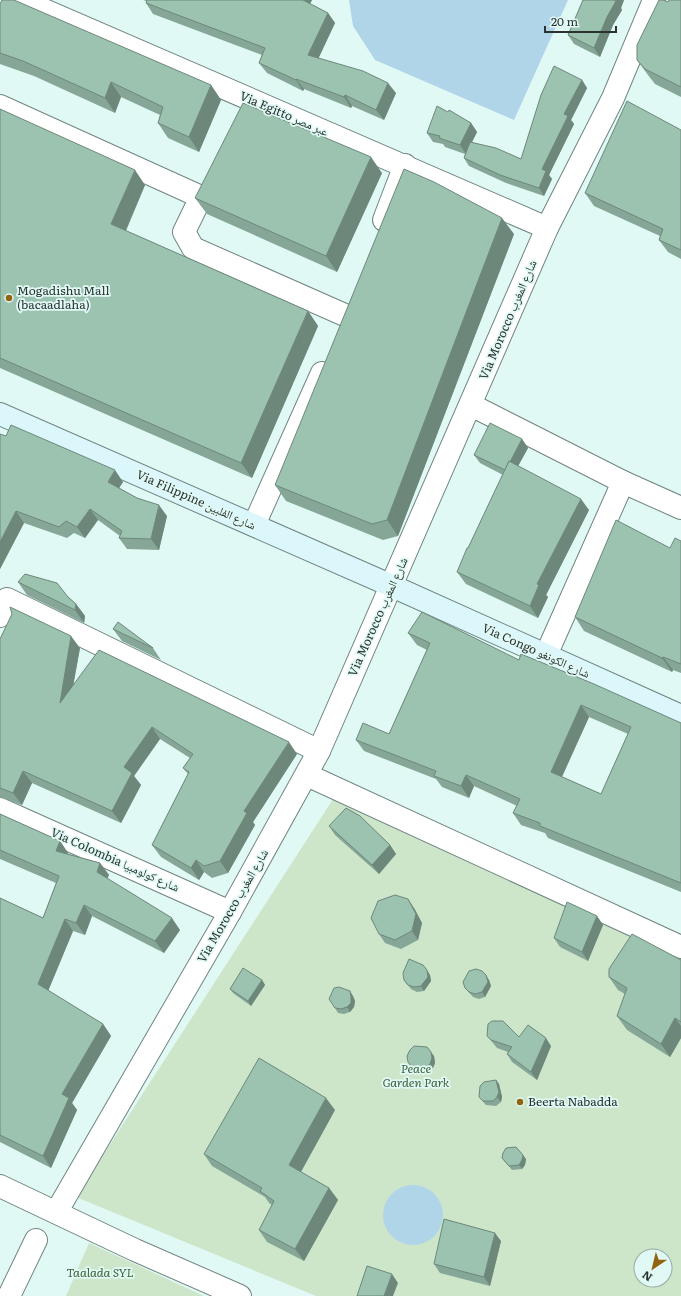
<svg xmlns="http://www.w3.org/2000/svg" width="681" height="1296" font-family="Literata,'Noto Naskh Arabic',serif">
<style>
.green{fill:#cde6ca;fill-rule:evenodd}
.water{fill:#b1d5e8}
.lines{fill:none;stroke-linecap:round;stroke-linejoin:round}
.minor-casing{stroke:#708582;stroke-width:24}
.secondary-casing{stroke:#708582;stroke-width:24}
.minor{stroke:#fff;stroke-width:22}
.secondary{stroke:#dbf7fc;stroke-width:22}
.wall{fill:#86a797;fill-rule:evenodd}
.shaded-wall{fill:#6d887b}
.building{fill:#9cc2b0;stroke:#6d887b;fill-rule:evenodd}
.poi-dot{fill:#926411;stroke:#e1f9f5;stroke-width:1.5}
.labels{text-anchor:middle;stroke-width:3.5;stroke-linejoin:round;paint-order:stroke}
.street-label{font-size:12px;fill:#2a3331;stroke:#e1f9f5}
.poi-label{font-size:12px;fill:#2a3331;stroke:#e1f9f5;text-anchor:start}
.park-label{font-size:12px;font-style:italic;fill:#3d6239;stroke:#e1f9f5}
</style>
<rect width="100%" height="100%" fill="#e1f9f5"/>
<g class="green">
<path d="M335,796L681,956V1296H316L76,1197ZM641,1256H665V1280H641Z"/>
<path d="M89,1243L204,1296H66Z"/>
</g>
<g class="water">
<path d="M349,0H568L514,120L375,60L353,26Z"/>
<circle cx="413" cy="1215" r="30"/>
</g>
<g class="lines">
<g class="minor-casing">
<g id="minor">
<path d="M21,0L547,228"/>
<path d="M0,106L201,197L184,232L193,248L347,316"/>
<path d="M384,220L405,165"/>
<path d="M471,405L623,482L681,508"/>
<path d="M254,525L322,373"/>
<path d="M0,616L7,599L319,751"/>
<path d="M546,655L623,482"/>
<path d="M307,775L681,947"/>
<path d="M0,809L230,912"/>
<path d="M0,1186L135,1250L240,1296"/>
<path d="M57,1211L230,912L319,751L547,228L613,98L654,0"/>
<path d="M9,1296L36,1240"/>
</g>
</g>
<g class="secondary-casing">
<path id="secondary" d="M0,414L392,586L681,716"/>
</g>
<use href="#minor" class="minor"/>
<use href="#secondary" class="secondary"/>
</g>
<g class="wall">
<path d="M143,0H312L310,4L328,13L335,23L318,58L396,93L384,120L352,106L351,108L304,89L303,91L267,73L259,63L262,55L153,14L146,3V1Z"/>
<path d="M583,0H624L621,8L622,10L613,25L600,57L574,44L568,35Z"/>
<path d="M681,0V97L655,84L648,75L637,60L668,2Z"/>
<path d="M0,4L211,85L221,100L199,152L168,138L158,123L160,115L121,97L115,113L34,76L0,64Z"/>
<path d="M582,80L587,88L571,120L574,124L549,175L552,179L544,196L506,183L469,166L464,158L465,154L445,147L443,144L433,142L427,133L448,112L471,123L477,132L472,142L521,159Z"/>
<path d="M0,109L145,185L126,231L308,311L318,326L252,478L0,368Z"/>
<path d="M681,130V259L668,252L659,240L660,236L594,206L585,193Z"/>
<path d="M382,173L337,272L207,214L195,198Z"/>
<path d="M514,234L398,536L383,540L286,501L275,485Z"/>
<path d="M0,434L123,482L119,488L167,516L159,550L127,549L119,538L120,536L98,520L85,538L74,533L67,538L24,523L0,569Z"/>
<path d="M522,439L528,448L518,466L589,510L546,595L548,597L538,618L466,584L457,572L468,548L503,475L480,463L474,455Z"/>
<path d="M681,541V673L673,670L672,672L584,631L575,617L670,548Z"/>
<path d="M18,582L68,597L76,604L85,616L84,623L27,595Z"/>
<path d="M113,629L153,648L161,660L122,641Z"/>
<path d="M408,633L519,660L681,723V892L548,838L545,833L521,825L513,813L517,806L474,786L469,798L442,787L436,779L364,751L356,740L389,734L427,650L417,645ZM589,717L628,734L601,794L562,777Z"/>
<path d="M0,639L80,648L73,685L297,754L253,822L255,825L228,873L212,878L204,872L199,880L161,857L152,845L188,774L183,768L190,758L160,739L134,776L141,785L121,823L32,783L22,805L0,797Z"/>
<path d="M0,814L60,841L68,853V854L100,863L109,875L107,878L180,930L164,953L92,916L85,935L73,931L48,991L103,1024L111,1036L72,1103L77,1110L51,1168L0,1142V898L43,918L56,883L0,859Z"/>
<path d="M329,826L390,845L396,854L379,874L335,835Z"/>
<path d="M414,908L422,923L418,940L401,949L385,943L379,934Z"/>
<path d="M597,916L603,925L588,961L560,947L554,938Z"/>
<path d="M681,960V1038L670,1057L627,1030L617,1016L625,994L618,990L609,977Z"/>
<path d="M430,975L431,981L424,991L417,992L411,989L404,980Z"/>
<path d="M262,980L265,985L251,1006L233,993L230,989Z"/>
<path d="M489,980L491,986L485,997L479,999L473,997L465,988Z"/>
<path d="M353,996L355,1001L354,1007L350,1012L344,1014L338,1013L335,1008Z"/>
<path d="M487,1036L519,1037L551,1046L537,1080L512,1062L507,1054L508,1052L497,1048L493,1043Z"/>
<path d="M434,1056L435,1063L433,1068L428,1073L422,1074L416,1072L408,1062Z"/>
<path d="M496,1080L499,1084L502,1097L501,1102L496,1106L486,1105L479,1097Z"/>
<path d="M335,1110L301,1172L329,1188L338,1200L304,1261L267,1242L259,1230L272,1205L269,1203L265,1197L212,1166L204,1154Z"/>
<path d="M502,1158L526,1159L525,1165L522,1169L512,1170Z"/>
<path d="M501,1241L490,1286L440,1273L434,1264Z"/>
</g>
<g class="shaded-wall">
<path d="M301,0H312L307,9Z"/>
<path d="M614,0H624L621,8L622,10L613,25L600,57L594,48L607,17Z"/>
<path d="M328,13L335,23L315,66L308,55Z"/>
<path d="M296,79L304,89L303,91L296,80Z"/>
<path d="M582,80L587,88L571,120L574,124L549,175L552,179L544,196L539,188L542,169L564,114Z"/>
<path d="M111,82L121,97L115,113L105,98Z"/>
<path d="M388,83L396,93L384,120L376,110Z"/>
<path d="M211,85L221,100L199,152L189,137Z"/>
<path d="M345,95L352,106L351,108L344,97Z"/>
<path d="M471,123L477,132L466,154L460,145Z"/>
<path d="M371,157L382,173L337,272L326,256Z"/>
<path d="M135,170L145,185L122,239L111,224Z"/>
<path d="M502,218L514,234L398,536L387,520Z"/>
<path d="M308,311L318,326L252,478L241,463Z"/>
<path d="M522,439L528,448L511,479L505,471Z"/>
<path d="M115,470L123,482L116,493L108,482Z"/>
<path d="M581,499L589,510L546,595L548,597L538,618L530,606L537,584Z"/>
<path d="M159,505L167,516L159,550L151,539Z"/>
<path d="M90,509L98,520L85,538L77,527Z"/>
<path d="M16,511L24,523L0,569V542Z"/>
<path d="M76,604L85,616L84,623L75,610Z"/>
<path d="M71,636L80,648L68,715L60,703Z"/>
<path d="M663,657L673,670L672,672L662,658Z"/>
<path d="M581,705L589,717L559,783L551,772Z"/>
<path d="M152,727L160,739L134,776L141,785L121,823L112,811L124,767Z"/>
<path d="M289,742L297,754L253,822L255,825L228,873L220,861L244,811Z"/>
<path d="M23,771L32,783L22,805L13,793Z"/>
<path d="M466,775L474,786L469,798L461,786Z"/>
<path d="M60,841L68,853L65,862L56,851Z"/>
<path d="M390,845L396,854L379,874L372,865Z"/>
<path d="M196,860L204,872L199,880L191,868Z"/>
<path d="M100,863L109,875L105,883L97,872Z"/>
<path d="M408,899L414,908L422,923L418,940L412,931Z"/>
<path d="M84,905L92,916L85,935L76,923Z"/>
<path d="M597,916L603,925L588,961L582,952Z"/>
<path d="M172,918L180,930L164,953L155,941Z"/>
<path d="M65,919L73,931L46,996L38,984Z"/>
<path d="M427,970L430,975L431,981L424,991L421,986Z"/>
<path d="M486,975L489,980L491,986L485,997L482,992Z"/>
<path d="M262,980L265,985L251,1006L248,1001Z"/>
<path d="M350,991L353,996L355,1001L354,1007L350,1012L347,1007Z"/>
<path d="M675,1018L681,1026V1038L670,1057L661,1044Z"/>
<path d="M103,1024L111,1036L72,1103L77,1110L51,1168L43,1156L62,1094Z"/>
<path d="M546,1038L551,1046L537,1080L531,1072Z"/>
<path d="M431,1052L434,1056L435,1063L433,1068L430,1064Z"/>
<path d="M496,1080L499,1084L502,1097L501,1102L497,1097Z"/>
<path d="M326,1098L335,1110L298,1177L289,1165Z"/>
<path d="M523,1155L526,1159L525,1165L522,1169L519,1165Z"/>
<path d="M329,1188L338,1200L304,1261L295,1249Z"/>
<path d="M495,1233L501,1241L490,1286L484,1277Z"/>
<path d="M392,1274L398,1283L393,1296H384Z"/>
</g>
<g class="building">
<path d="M2,0H14L211,85L189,137L158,123L163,107L111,82L105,98L23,61L0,53V4Z"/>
<path d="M147,0H303L328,13L308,55L363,71L388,83L376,110L345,95L344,97L296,79V80L259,63L265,48L146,3Z"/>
<path d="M583,0H614L616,1L607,17L594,48L568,35Z"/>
<path d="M659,0H663L668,2L669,0H681V87L645,69L637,60V45Z"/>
<path d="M554,66L582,80L564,114L568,116L542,169L546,171L539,188L500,175L464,158L470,142L496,148L521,159L541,95Z"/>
<path d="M627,101L681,130V250L659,240L663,229L585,193Z"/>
<path d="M243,103L371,157L326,256L195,198Z"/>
<path d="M437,106L448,112L449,110L471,123L460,145L439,138L440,136L427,133Z"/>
<path d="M0,109L135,170L111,224L308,311L241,463L0,358Z"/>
<path d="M404,169L434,182L502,218L387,520L372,524L275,485Z"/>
<path d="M490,423L522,439L510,462L509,461L505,470L474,455Z"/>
<path d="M11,425L115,470L108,482L137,498L159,505L151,539L119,538L122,531L90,509L77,527L66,521L59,527L16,511L0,542V434L6,436Z"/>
<path d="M509,461L581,499L537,584L539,585L530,606L457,572L467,548H468Z"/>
<path d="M616,520L670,548L675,538L681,541V664L663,657L662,658L575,617Z"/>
<path d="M25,574L57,583L68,597L76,604L75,610L18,582Z"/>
<path d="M10,607L71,636L60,703L99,650L289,742L244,811L247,813L220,861L204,866L196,860L191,868L152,845L189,772L183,768L193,754L152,727L124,767L132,773L112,811L23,771L13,793L0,788V639L12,614Z"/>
<path d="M422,612L519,660L521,654L594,684L681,723V883L540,826V823L513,813L520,799L466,775L461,786L434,776L436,771L356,740L363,723L389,734L430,643L408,633ZM581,705L631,727L601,794L551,772Z"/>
<path d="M118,622L153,648L113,629Z"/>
<path d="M346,808L360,816L390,845L372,865L329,826Z"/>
<path d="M0,814L60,841L56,851L100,863L97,872L172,918L155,941L84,905L76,923L65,919L38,984L103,1024L62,1094L69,1098L43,1156L0,1135V898L43,918L59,876L0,850Z"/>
<path d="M395,895L408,899L416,914L412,931L395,940L379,934L371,918L378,901Z"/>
<path d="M567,902L597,916L582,952L554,938Z"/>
<path d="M632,934L681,960V1022L675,1018L661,1044L617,1016L627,988L609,977V969Z"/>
<path d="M409,959L423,965L427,970L428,977L421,986L414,987L408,985L404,980L403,973Z"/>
<path d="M243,968L262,980L248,1001L230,989Z"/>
<path d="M476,969L482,971L486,975L488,982L482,992L475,994L469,992L465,988L463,982L469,971Z"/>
<path d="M339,987L350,991L351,997V1003L347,1007L341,1009L335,1008L329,999L334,988Z"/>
<path d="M492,1021H503L519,1037L528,1025L546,1038L531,1072L507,1054L512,1047L491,1040L487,1036L488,1024Z"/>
<path d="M414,1046L427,1047L431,1052L432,1058L430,1064L425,1068L418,1069L412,1067L408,1062L407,1056L410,1050Z"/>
<path d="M259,1058L326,1098L289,1165L329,1188L295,1249L259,1230L274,1201L260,1191L262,1188L204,1154Z"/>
<path d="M496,1080L499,1092L497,1097L493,1101H483L479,1097L480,1086L484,1082Z"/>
<path d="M516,1147L523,1155L522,1160L519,1165L509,1166L502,1158L503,1153L506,1148Z"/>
<path d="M444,1219L495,1233L484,1277L434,1264Z"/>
<path d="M367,1266L392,1274L384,1296H357Z"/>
</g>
<g class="poi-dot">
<circle cx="9" cy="298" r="4"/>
<circle cx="520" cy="1102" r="4"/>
</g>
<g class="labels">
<g class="street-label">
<text transform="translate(284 114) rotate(23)" y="4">Via Egitto عبر مصر</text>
<text transform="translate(508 320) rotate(-67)" y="4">Via Morocco شارع المغرب</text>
<text transform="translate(196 500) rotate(24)" y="4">Via Filippine شارع الفلبين</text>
<text transform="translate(378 617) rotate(-66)" y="4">Via Morocco شارع المغرب</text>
<text transform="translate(536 651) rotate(24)" y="4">Via Congo شارع الكونغو</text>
<text transform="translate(115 860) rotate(24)" y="4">Via Colombia شارع كولومبيا</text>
<text transform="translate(233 906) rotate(-60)" y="4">Via Morocco شارع المغرب</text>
</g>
<g class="poi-label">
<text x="17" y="295">Mogadishu Mall<tspan x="17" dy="14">(bacaadlaha)</tspan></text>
<text x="528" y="1106">Beerta Nabadda</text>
</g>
<g class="park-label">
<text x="416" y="1073">Peace<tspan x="416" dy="14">Garden Park</tspan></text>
<text x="100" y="1277">Taalada SYL</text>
</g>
</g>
<g transform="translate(653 1268) rotate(215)"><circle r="19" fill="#e1f9f5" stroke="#98aaa7"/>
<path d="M0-3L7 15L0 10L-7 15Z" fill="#926411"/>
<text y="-6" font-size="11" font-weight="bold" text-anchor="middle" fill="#2a3331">N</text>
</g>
<path d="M545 26v6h71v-6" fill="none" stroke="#2a3331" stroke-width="2"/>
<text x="551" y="26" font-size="12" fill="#2a3331" stroke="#e1f9f5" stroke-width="3" paint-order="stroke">20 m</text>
</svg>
